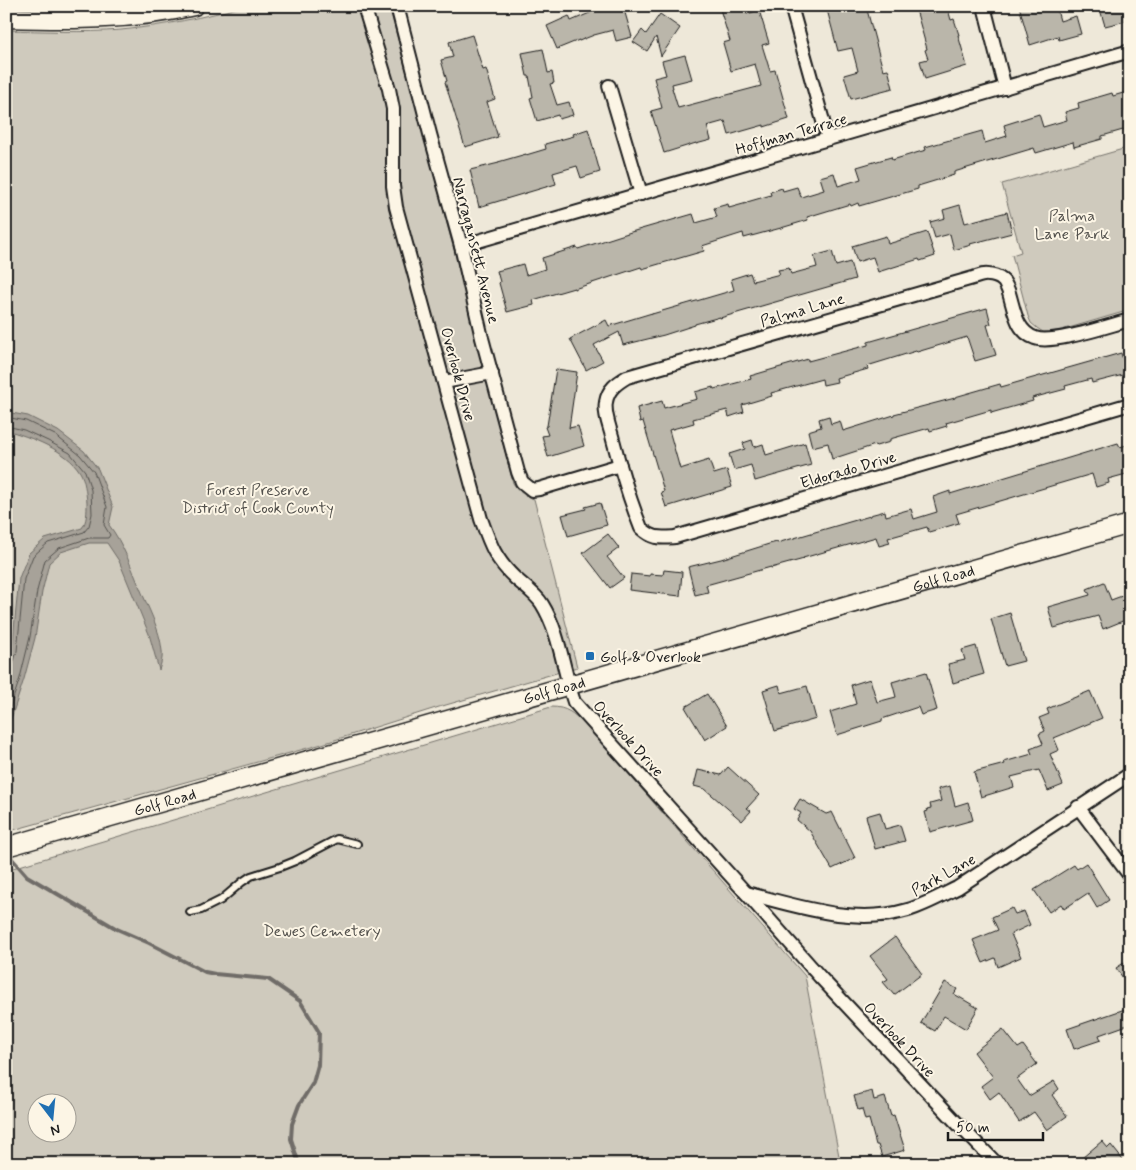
<svg xmlns="http://www.w3.org/2000/svg" width="1136" height="1170" font-family="Mynerve,sans-serif">
<style>
.green{fill:#cfcabd;stroke:#76736c;fill-rule:evenodd}
.water{fill:#a7a299;stroke:#6f6c67}
.lines{fill:none;stroke-linecap:round;stroke-linejoin:round}
.shore{stroke:#54524e;stroke-width:1}
.stream{stroke:#6f6c67;stroke-width:4}
.building{fill:#bab6aa;stroke:#1c1c1c}
.lane-casing{stroke:#1c1c1c;stroke-width:10}
.street-casing{stroke:#1c1c1c;stroke-width:16}
.secondary-casing{stroke:#1c1c1c;stroke-width:21}
.lane{stroke:#fcf5e5;stroke-width:6}
.street{stroke:#fcf5e5;stroke-width:12}
.secondary{stroke:#fcf5e5;stroke-width:18}
.poi-dot{fill:#1f6fb2;stroke:#fcf5e5;stroke-width:2}
.labels{text-anchor:middle;stroke-width:4;stroke-linejoin:round;paint-order:stroke}
.street-label{font-size:16px;fill:#1c1c1c;stroke:#fcf5e5}
.park-label{font-size:16px;fill:#52504c;stroke:#fcf5e5}
.poi-label{font-size:16px;fill:#1c1c1c;stroke:#fcf5e5;text-anchor:start}
</style>
<rect width="100%" height="100%" fill="#eee8d9"/>
<filter id="ink" filterUnits="userSpaceOnUse"><feTurbulence type="fractalNoise" baseFrequency=".02" numOctaves="2"/><feDisplacementMap in="SourceGraphic" scale="10" xChannelSelector="R" yChannelSelector="G"/><feConvolveMatrix kernelMatrix="1 2 1 2 8 2 1 2 1" color-interpolation-filters="sRGB"/></filter>
<g filter="url(#ink)">
<g class="green">
<path d="M6,6H122C83,10 45,11 6,8Z"/>
<path d="M245,6H389L453,246L513,483C519,492 524,496 534,499L577,667L439,707L322,744L6,832V30C44,31 83,33 121,30C163,26 204,17 245,6Z"/>
<path d="M1130,147V310L1062,330L1051,332H1043L1037,328L1031,323L1028,316L1012,255L1021,252L1002,184Z"/>
<path d="M551,707C567,707 572,713 584,723L805,976L839,1156L844,1164H6V870ZM38,1102H68V1132H38Z"/>
</g>
<path class="water" d="M6,412L28,416L58,431L84,451L98,469L113,507L109,525C123,543 131,567 140,588C148,608 160,629 162,651C163,657 161,664 159,670L149,634L119,561L107,543H89L61,552L49,563L42,592L35,638L24,679L6,734V670L12,650L19,578L29,553L45,539L82,528C87,521 87,512 87,502C86,493 85,480 80,472C67,450 30,437 6,430Z"/>
<g class="lines">
<g class="shore">
<path d="M6,417L26,421L55,435L80,455L94,472L107,507L104,525L110,535L108,538H89L59,548L45,560L37,591L30,637L20,678L6,720"/>
<path d="M6,426L24,430L48,441L70,453L85,471L91,490L92,514L89,526L84,532L48,543L33,556L24,579L17,651L13,664L10,667H6"/>
</g>
<path class="stream" d="M6,852L27,876L117,929L149,943L205,972L215,974L268,979L300,1001L319,1032L318,1065L313,1083L299,1105L292,1124L291,1139L299,1164"/>
</g>
<g class="building">
<path d="M591,6H623L632,37L616,41L613,30L594,35L579,41V40L557,49L547,26L569,16L571,21L592,12Z"/>
<path d="M719,6H744L747,14L759,10L769,43L762,45L770,71L775,70L789,119L764,127V125L729,135L725,121L707,126L711,140L696,144V143L664,153L651,111L662,108L654,78L666,75L662,61L685,55L692,79L672,84L673,88H672L678,108L761,86L755,64L731,71L723,43L730,41Z"/>
<path d="M826,6H866L883,70L888,69L893,88L851,99L844,75L858,71L852,48L838,51Z"/>
<path d="M915,6H947L951,20L954,19L959,35H958L967,66L925,79L920,61L928,59L925,50L927,49Z"/>
<path d="M1019,6H1056L1060,21L1076,16L1081,34L1059,40L1058,36L1030,45Z"/>
<path d="M1099,6H1130V20L1105,26Z"/>
<path d="M660,14L680,28L661,56L656,37L647,51L633,42L642,30L646,34Z"/>
<path d="M472,35L483,70L486,69L495,99L487,102L498,137L465,147L445,82L447,81L441,60L453,57L449,42Z"/>
<path d="M543,49L548,73L552,72L554,83L550,84L557,105L569,102L573,115L559,119L558,115L537,121L530,98L533,97L529,76H527L522,53Z"/>
<path d="M1130,91V128L1102,136V139L1074,147L1073,142L1036,153L1034,148L954,172V175L918,186V189L859,206L858,203L851,206L850,204L807,217L808,220L781,228L744,238L743,233L702,246L704,251L642,269L641,267L574,289V288L533,300L534,305L507,312L499,283L500,282L497,271L523,264L526,275L545,269L542,258L577,247L578,249L631,232L693,214L696,223L717,217L714,208L728,204L729,208L747,203V202L771,195L770,192L782,188L783,191L797,187L801,197L824,190L820,177L834,173L838,186L861,179L857,167L891,157L892,160L926,150L925,147L982,131L985,143L1007,136L1004,125L1039,114L1043,127L1067,120L1065,112L1079,108L1078,103L1112,93L1113,96Z"/>
<path d="M588,129L600,172L581,178L577,166L553,173L556,184L479,207L470,170L499,163L498,162L526,154V155L546,149L545,144L574,136L573,134Z"/>
<path d="M960,205L965,223L1007,212L1012,233L970,244L971,245L954,250L950,234L935,238L930,222L945,218L943,210Z"/>
<path d="M927,232L935,256L920,261L919,259L878,272L873,257L857,262L852,246L886,236L888,244Z"/>
<path d="M832,251L836,266L850,262L855,279L720,318V317L695,324V325L664,335L623,345L619,332L594,345L603,361L586,370L570,339L606,320L609,326L652,313V314L734,290L731,279L750,273L753,281L780,274L778,270L789,268L791,274L817,267L814,256Z"/>
<path d="M987,308L991,324L987,325L996,355L975,361L967,337L917,352L916,351L867,366L868,369L836,378L837,382L823,385L822,379L771,393L772,396L742,405L744,412L729,417L727,410L693,419L694,423L669,430L680,469L709,460L714,474L727,470L732,487L666,507L661,492L664,491L643,421L640,422L637,408L662,401L664,408L697,399L695,392L713,387L714,389L751,379L750,376L808,359V361L868,345V342Z"/>
<path d="M1121,353L1127,374L1092,383L1091,379L1065,386L1066,389L1032,398L1033,401L991,413V410L946,423L947,426L930,431L929,428L890,439V442L876,446L875,445L832,459L828,443L812,447L808,431L821,427L819,419L829,416L831,424L840,421L843,431L894,415V414L955,398V397L1000,384L1001,387Z"/>
<path d="M556,369L577,372L569,428L578,426L584,446L548,457L542,436L548,435L545,427L547,426Z"/>
<path d="M752,440L754,447L763,444L766,455L805,443L811,465L755,481L751,465L734,470L729,454L745,449L743,443Z"/>
<path d="M1118,443L1120,447L1130,444V473L1108,479L1109,483L1096,487L1092,474L956,514L959,523L929,532L927,527L888,538L890,543L879,546L876,537L803,558L804,559L771,568V567L706,585L708,592L695,595L688,567L721,559L769,544L777,542V543L870,516V515L885,511L886,516L911,509L914,519L937,512L933,497L950,491V494Z"/>
<path d="M600,503L607,525L568,536L562,515L586,509L585,507Z"/>
<path d="M608,534L619,548L607,557L624,578L610,588L583,553Z"/>
<path d="M664,570L682,572L680,596L629,590L631,574L650,576V574L663,575Z"/>
<path d="M1104,582L1111,600L1130,593V618L1103,629L1098,616L1054,628L1048,607L1090,595L1087,589Z"/>
<path d="M1010,613L1024,661L1005,666L991,619Z"/>
<path d="M976,646L984,674L953,683L948,664L965,660L962,650Z"/>
<path d="M926,672L937,710L921,715L918,707L882,719V721L837,735L830,712L856,704L851,685L870,679L877,702L896,697L892,682Z"/>
<path d="M779,685L781,693L807,686L816,719L775,731L763,690Z"/>
<path d="M1090,691L1102,718L1054,738L1059,750L1050,754L1063,785L1048,791L1039,770L1011,777L1014,787L981,797L974,772L1005,764L1004,762L1032,754L1030,749L1043,744L1039,734L1045,731L1039,718L1049,714L1047,709Z"/>
<path d="M707,694L727,726L705,740L685,707Z"/>
<path d="M728,767L759,795L747,808L751,811L742,821L705,789L694,786L698,770L721,775Z"/>
<path d="M950,786L955,806L968,802L973,820L930,832L925,812L928,811L927,809L931,808L930,804L941,801L938,789Z"/>
<path d="M800,799L826,814L832,812L855,858L832,869L810,831L797,820L801,813L794,809Z"/>
<path d="M880,812L885,829L900,825L905,841L875,849L866,816Z"/>
<path d="M1086,863L1109,900L1097,908L1088,893L1064,909L1061,904L1049,912L1034,890L1074,865L1077,869Z"/>
<path d="M1012,908L1015,914L1024,911L1030,925L1011,934L1021,957L998,967L995,958L983,963L973,940L998,930L992,917Z"/>
<path d="M895,937L922,974L894,995L883,982L888,979L870,956Z"/>
<path d="M1130,959V988L1116,968Z"/>
<path d="M945,982L957,989L954,994L978,1008L966,1029L944,1016L935,1031L921,1023Z"/>
<path d="M1125,1009L1130,1024L1099,1035L1101,1040L1074,1049L1067,1029Z"/>
<path d="M1003,1029L1018,1048L1023,1045L1037,1064L1017,1079L1029,1096L1054,1081L1059,1089L1052,1095L1067,1116L1047,1130L1034,1112L1019,1122L999,1092L990,1099L981,1086L993,1077L974,1052Z"/>
<path d="M872,1091L874,1100L885,1097L891,1116L894,1115L905,1150L882,1157L878,1145H876L869,1119L865,1120L862,1109L858,1110L854,1096Z"/>
<path d="M1102,1141L1108,1148L1111,1145L1126,1164H1075Z"/>
</g>
<g class="lines">
<g class="lane-casing">
<path id="lane" d="M190,912L201,910L221,900L242,882L251,876L280,867L295,861L337,839L357,844"/>
</g>
<g class="street-casing">
<g id="street">
<path d="M364,6L389,89L393,109V186L396,207L481,519C490,544 495,559 515,578C524,586 536,594 542,604C560,633 563,670 574,702L746,893L820,977L955,1121L997,1164"/>
<path d="M397,6L430,134L461,246L482,338L518,472L522,482L532,490L539,489L620,465"/>
<path d="M791,6L828,139"/>
<path d="M984,6L1005,88"/>
<path d="M609,86L641,194"/>
<path d="M461,246L1130,51"/>
<path d="M1130,320C1110,325 1052,345 1035,338C1015,331 1014,307 1008,290C1006,286 1005,282 1002,280C999,277 992,275 988,275C983,274 977,277 973,278L627,377C617,383 608,389 606,402C604,413 609,425 612,436C620,467 629,498 641,528C653,539 659,538 675,537L1130,404"/>
<path d="M444,382L492,373"/>
<path d="M1078,807L1130,876"/>
<path d="M746,893C798,906 854,926 908,910C925,905 941,896 957,888L1130,774"/>
</g>
</g>
<g class="secondary-casing">
<g id="secondary">
<path d="M6,18C69,20 132,21 194,6"/>
<path id="s1" d="M6,847L1130,524"/>
</g>
</g>
<use href="#lane" class="lane"/>
<use href="#street" class="street"/>
<use href="#secondary" class="secondary"/>
</g>
</g>
<rect class="poi-dot" x="585" y="651" width="10" height="10" rx="2.5"/>
<g class="labels">
<g class="street-label">
<text transform="translate(791 133) rotate(-16)" y="6">Hoffman Terrace</text>
<text transform="translate(477 250) rotate(76)" y="6">Narragansett Avenue</text>
<text transform="translate(802 309) rotate(-16)" y="6">Palma Lane</text>
<text transform="translate(459 374) rotate(75)" y="6">Overlook Drive</text>
<text transform="translate(848 469) rotate(-16)" y="6">Eldorado Drive</text>
<text dy="6" stroke="none"><textPath href="#s1" startOffset="975">Golf Road</textPath></text>
<text dy="6" stroke="none"><textPath href="#s1" startOffset="570">Golf Road</textPath></text>
<text transform="translate(629 738) rotate(48)" y="6">Overlook Drive</text>
<text dy="6" stroke="none"><textPath href="#s1" startOffset="165">Golf Road</textPath></text>
<text transform="translate(943 874) rotate(-29)" y="6">Park Lane</text>
<text transform="translate(900 1039) rotate(47)" y="6">Overlook Drive</text>
</g>
<g class="park-label">
<text x="1072" y="221">Palma<tspan x="1072" dy="18">Lane Park</tspan></text>
<text x="258" y="495">Forest Preserve<tspan x="258" dy="18">District of Cook County</tspan></text>
<text x="322" y="936">Dewes Cemetery</text>
</g>
<g class="poi-label">
<text x="600" y="662">Golf &amp; Overlook</text>
</g>
</g>
<rect width="1136" height="1170" fill="none" stroke="#fcf5e5" stroke-width="25"/>
<rect x="12" y="12" width="1111" height="1145" fill="none" stroke="#1c1c1c" stroke-width="2" filter="url(#ink)"/>
<g transform="translate(52 1118) rotate(164)"><circle r="24" fill="#fcf5e5" stroke="#a29e95"/>
<path d="M0-4L9 19L0 12L-9 19Z" fill="#1f6fb2"/>
<text y="-8" font-size="14" font-weight="bold" text-anchor="middle" fill="#1c1c1c">N</text>
</g>
<path d="M948 1132v8h95v-8" fill="none" stroke="#1c1c1c" stroke-width="2.5"/>
<text x="956" y="1132" font-size="15" fill="#1c1c1c" stroke="#fcf5e5" stroke-width="4" paint-order="stroke">50 m</text>
</svg>
